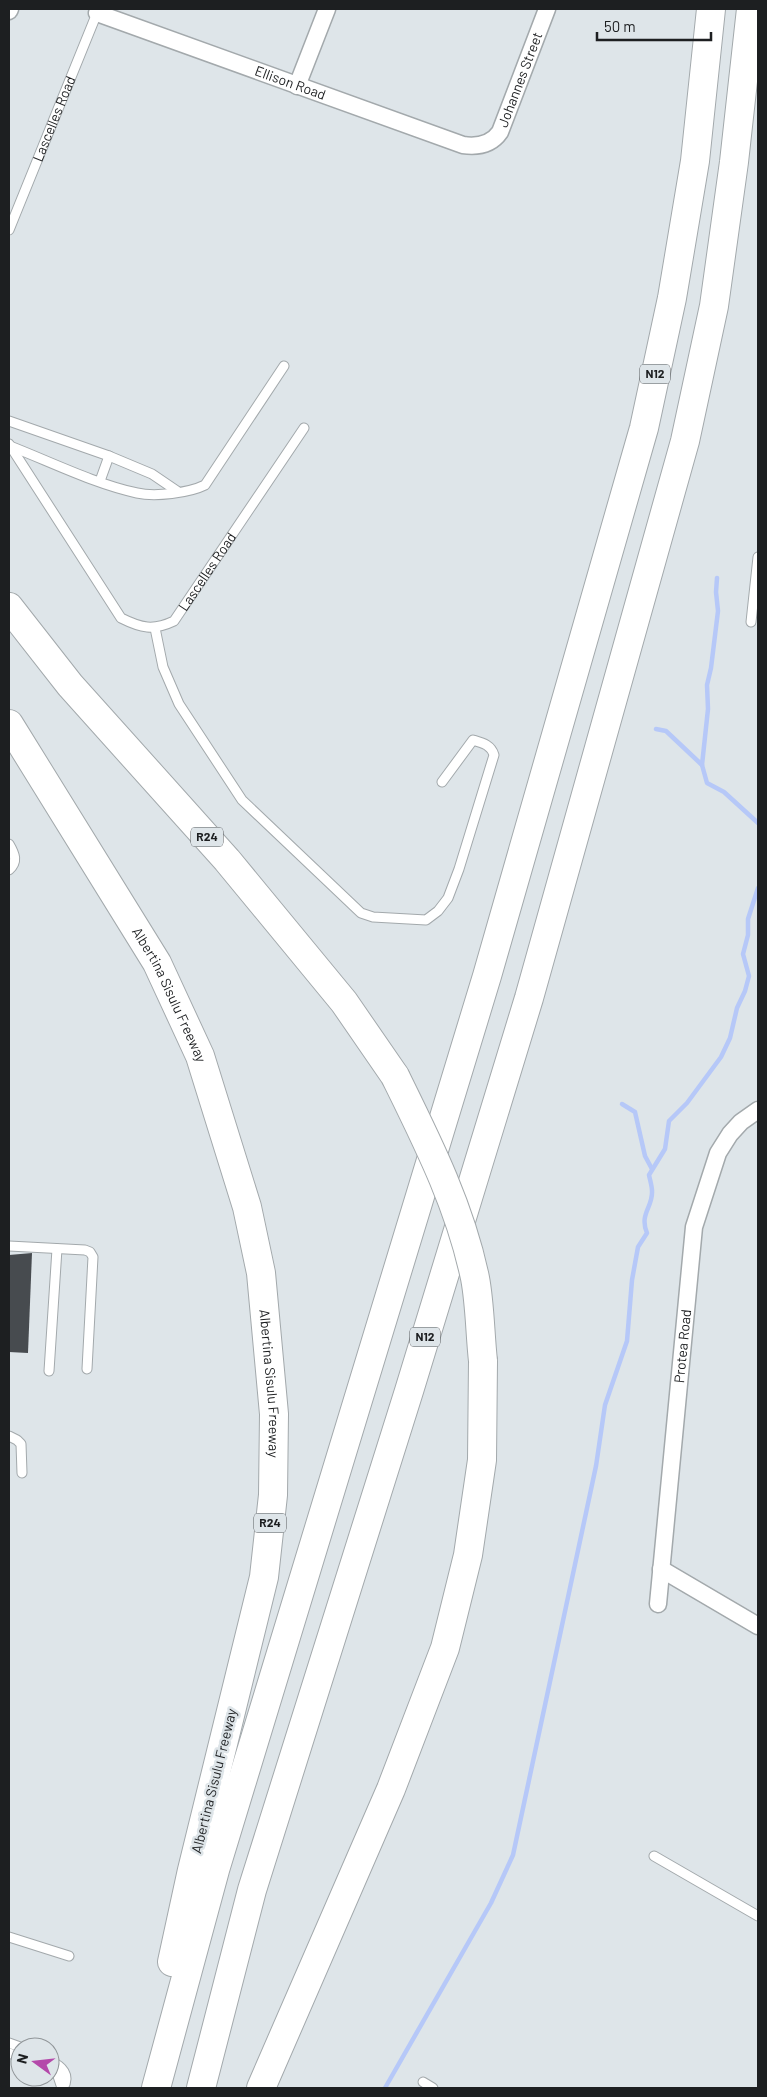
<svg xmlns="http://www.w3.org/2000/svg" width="767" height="2097" font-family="Barlow,sans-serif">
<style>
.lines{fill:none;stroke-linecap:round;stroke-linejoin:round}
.stream{stroke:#b6c8f8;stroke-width:4.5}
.building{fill:#474b4f}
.lane-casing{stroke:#a3a9ac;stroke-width:11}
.street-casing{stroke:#a3a9ac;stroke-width:19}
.highway-casing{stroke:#a3a9ac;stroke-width:30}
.lane{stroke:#fff;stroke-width:9}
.street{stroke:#fff;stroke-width:16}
.highway{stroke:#fff;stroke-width:28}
.highway-bridge-casing{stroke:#a3a9ac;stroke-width:30;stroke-linecap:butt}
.highway-bridge{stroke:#fff;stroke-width:28}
.labels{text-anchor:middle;stroke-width:5;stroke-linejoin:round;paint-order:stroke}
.shield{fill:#dee5e9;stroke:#575a5d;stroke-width:1}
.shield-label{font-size:12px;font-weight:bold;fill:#1d1f21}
.street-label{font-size:14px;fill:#1d1f21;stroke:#dee5e9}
</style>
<rect width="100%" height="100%" fill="#dee5e9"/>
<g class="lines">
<g class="stream">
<path d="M717,578L716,592L718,611L711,668L707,685L708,709L702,765L707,783L724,792L758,823"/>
<path d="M656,729L666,731L702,765"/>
<path d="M622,1104L635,1112L645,1156L652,1169"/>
<path d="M385,2088L491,1903L513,1855L596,1466L605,1405L627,1341L632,1280L638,1247L647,1233C639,1214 653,1207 652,1191C652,1186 650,1180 649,1175L665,1149L669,1121L687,1103L721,1057L730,1038L737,1008L745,991L749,976L743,954L748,935V919L758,888"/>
</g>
</g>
<path class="building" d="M32,1253L28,1353L9,1352V1255Z"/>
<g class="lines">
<g class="lane-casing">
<g id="lane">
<path id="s1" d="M9,230L97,13"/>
<path d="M9,421L109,456L152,474L177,491"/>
<path id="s2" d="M9,444L121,618C141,628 153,631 174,621L304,428"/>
<path d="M10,446C51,462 95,484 137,493C155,497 189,493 205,485L284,366"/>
<path d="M100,481L109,456"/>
<path d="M751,622L758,557"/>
<path d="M155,628L163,667L179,704L242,800L361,913L373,917L426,920L438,911L448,898L459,869L494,755C491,745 483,743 473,740L442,782"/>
<path d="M9,844C15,854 18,862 9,870"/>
<path d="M9,1246L85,1250L90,1252L93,1257L87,1369"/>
<path d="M49,1371L57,1249"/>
<path d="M9,1436L17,1440L21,1444L22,1473"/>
<path d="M654,1856L758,1916"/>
<path d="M9,1937L69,1956"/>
<path d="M9,2043L20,2047"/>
<path d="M9,2053L20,2057"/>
<path d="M50,2061C62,2066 71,2075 63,2088"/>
<path d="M50,2069L57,2073L62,2088"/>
<path d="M423,2082L433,2088"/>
</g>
</g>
<g class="street-casing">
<g id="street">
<path id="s3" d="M99,9L97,13L463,145C477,147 491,145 500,132L547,9"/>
<path d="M9,11L10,9"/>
<path d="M297,86L327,9"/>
<path d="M661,1569L758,1626"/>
<path id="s4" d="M658,1604L694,1227L718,1153L730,1134L741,1122L758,1110"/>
</g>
</g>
<g class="highway-casing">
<g id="highway">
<path d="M9,607L70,685L227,860L344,1002L395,1076"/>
<path id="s5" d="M9,724L157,963L200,1056L247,1207L261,1273L274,1414L273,1495L264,1577L192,1870L172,1962"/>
<path d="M156,2088L215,1870L487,976L644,428L672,298L695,161L711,9"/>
<path d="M201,2088L252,1890L409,1391L529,998L685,441L714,306L734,162L751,9"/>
<path d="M261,2088L391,1789L445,1648L468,1555L482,1460L483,1361"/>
</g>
</g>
<use href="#lane" class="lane"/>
<use href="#street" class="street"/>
<use href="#highway" class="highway"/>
<g class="highway-bridge-casing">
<path id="highway-bridge" d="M395,1076C427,1141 460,1206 475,1278C480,1304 480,1334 483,1361"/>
</g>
<use href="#highway-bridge" class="highway-bridge"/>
</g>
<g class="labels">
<g class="shield">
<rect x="640" y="364.5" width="30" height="19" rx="4"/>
<rect x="191" y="827.5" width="32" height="19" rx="4"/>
<rect x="410" y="1327.5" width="30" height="19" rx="4"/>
<rect x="254" y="1513.5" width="32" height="19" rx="4"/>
</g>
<g class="shield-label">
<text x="655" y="378">N12</text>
<text x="207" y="841">R24</text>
<text x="425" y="1341">N12</text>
<text x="270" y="1527">R24</text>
</g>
<g class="street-label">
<text dy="5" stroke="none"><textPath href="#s3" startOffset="491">Johannes Street</textPath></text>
<text dy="5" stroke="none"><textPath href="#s3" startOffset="210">Ellison Road</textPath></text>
<text dy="5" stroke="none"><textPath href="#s1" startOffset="120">Lascelles Road</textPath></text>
<text dy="5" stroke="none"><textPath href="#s2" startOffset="322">Lascelles Road</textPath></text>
<text dy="5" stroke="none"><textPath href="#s5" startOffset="315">Albertina Sisulu Freeway</textPath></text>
<text dy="5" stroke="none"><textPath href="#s4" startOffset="259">Protea Road</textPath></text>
<text dy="5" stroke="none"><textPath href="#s5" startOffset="720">Albertina Sisulu Freeway</textPath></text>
<text transform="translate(214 1781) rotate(-76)" y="5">Albertina Sisulu Freeway</text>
</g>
</g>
<rect width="767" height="2097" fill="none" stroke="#1d1f21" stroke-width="20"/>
<g transform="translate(35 2062) rotate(285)"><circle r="24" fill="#dee5e9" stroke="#919699"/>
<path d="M0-4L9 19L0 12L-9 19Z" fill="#b449aa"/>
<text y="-8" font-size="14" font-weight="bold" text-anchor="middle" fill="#1d1f21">N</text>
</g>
<path d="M597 32v8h114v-8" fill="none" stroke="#1d1f21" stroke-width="2.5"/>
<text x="604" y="32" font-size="15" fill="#1d1f21" stroke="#dee5e9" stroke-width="4" paint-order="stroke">50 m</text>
</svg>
